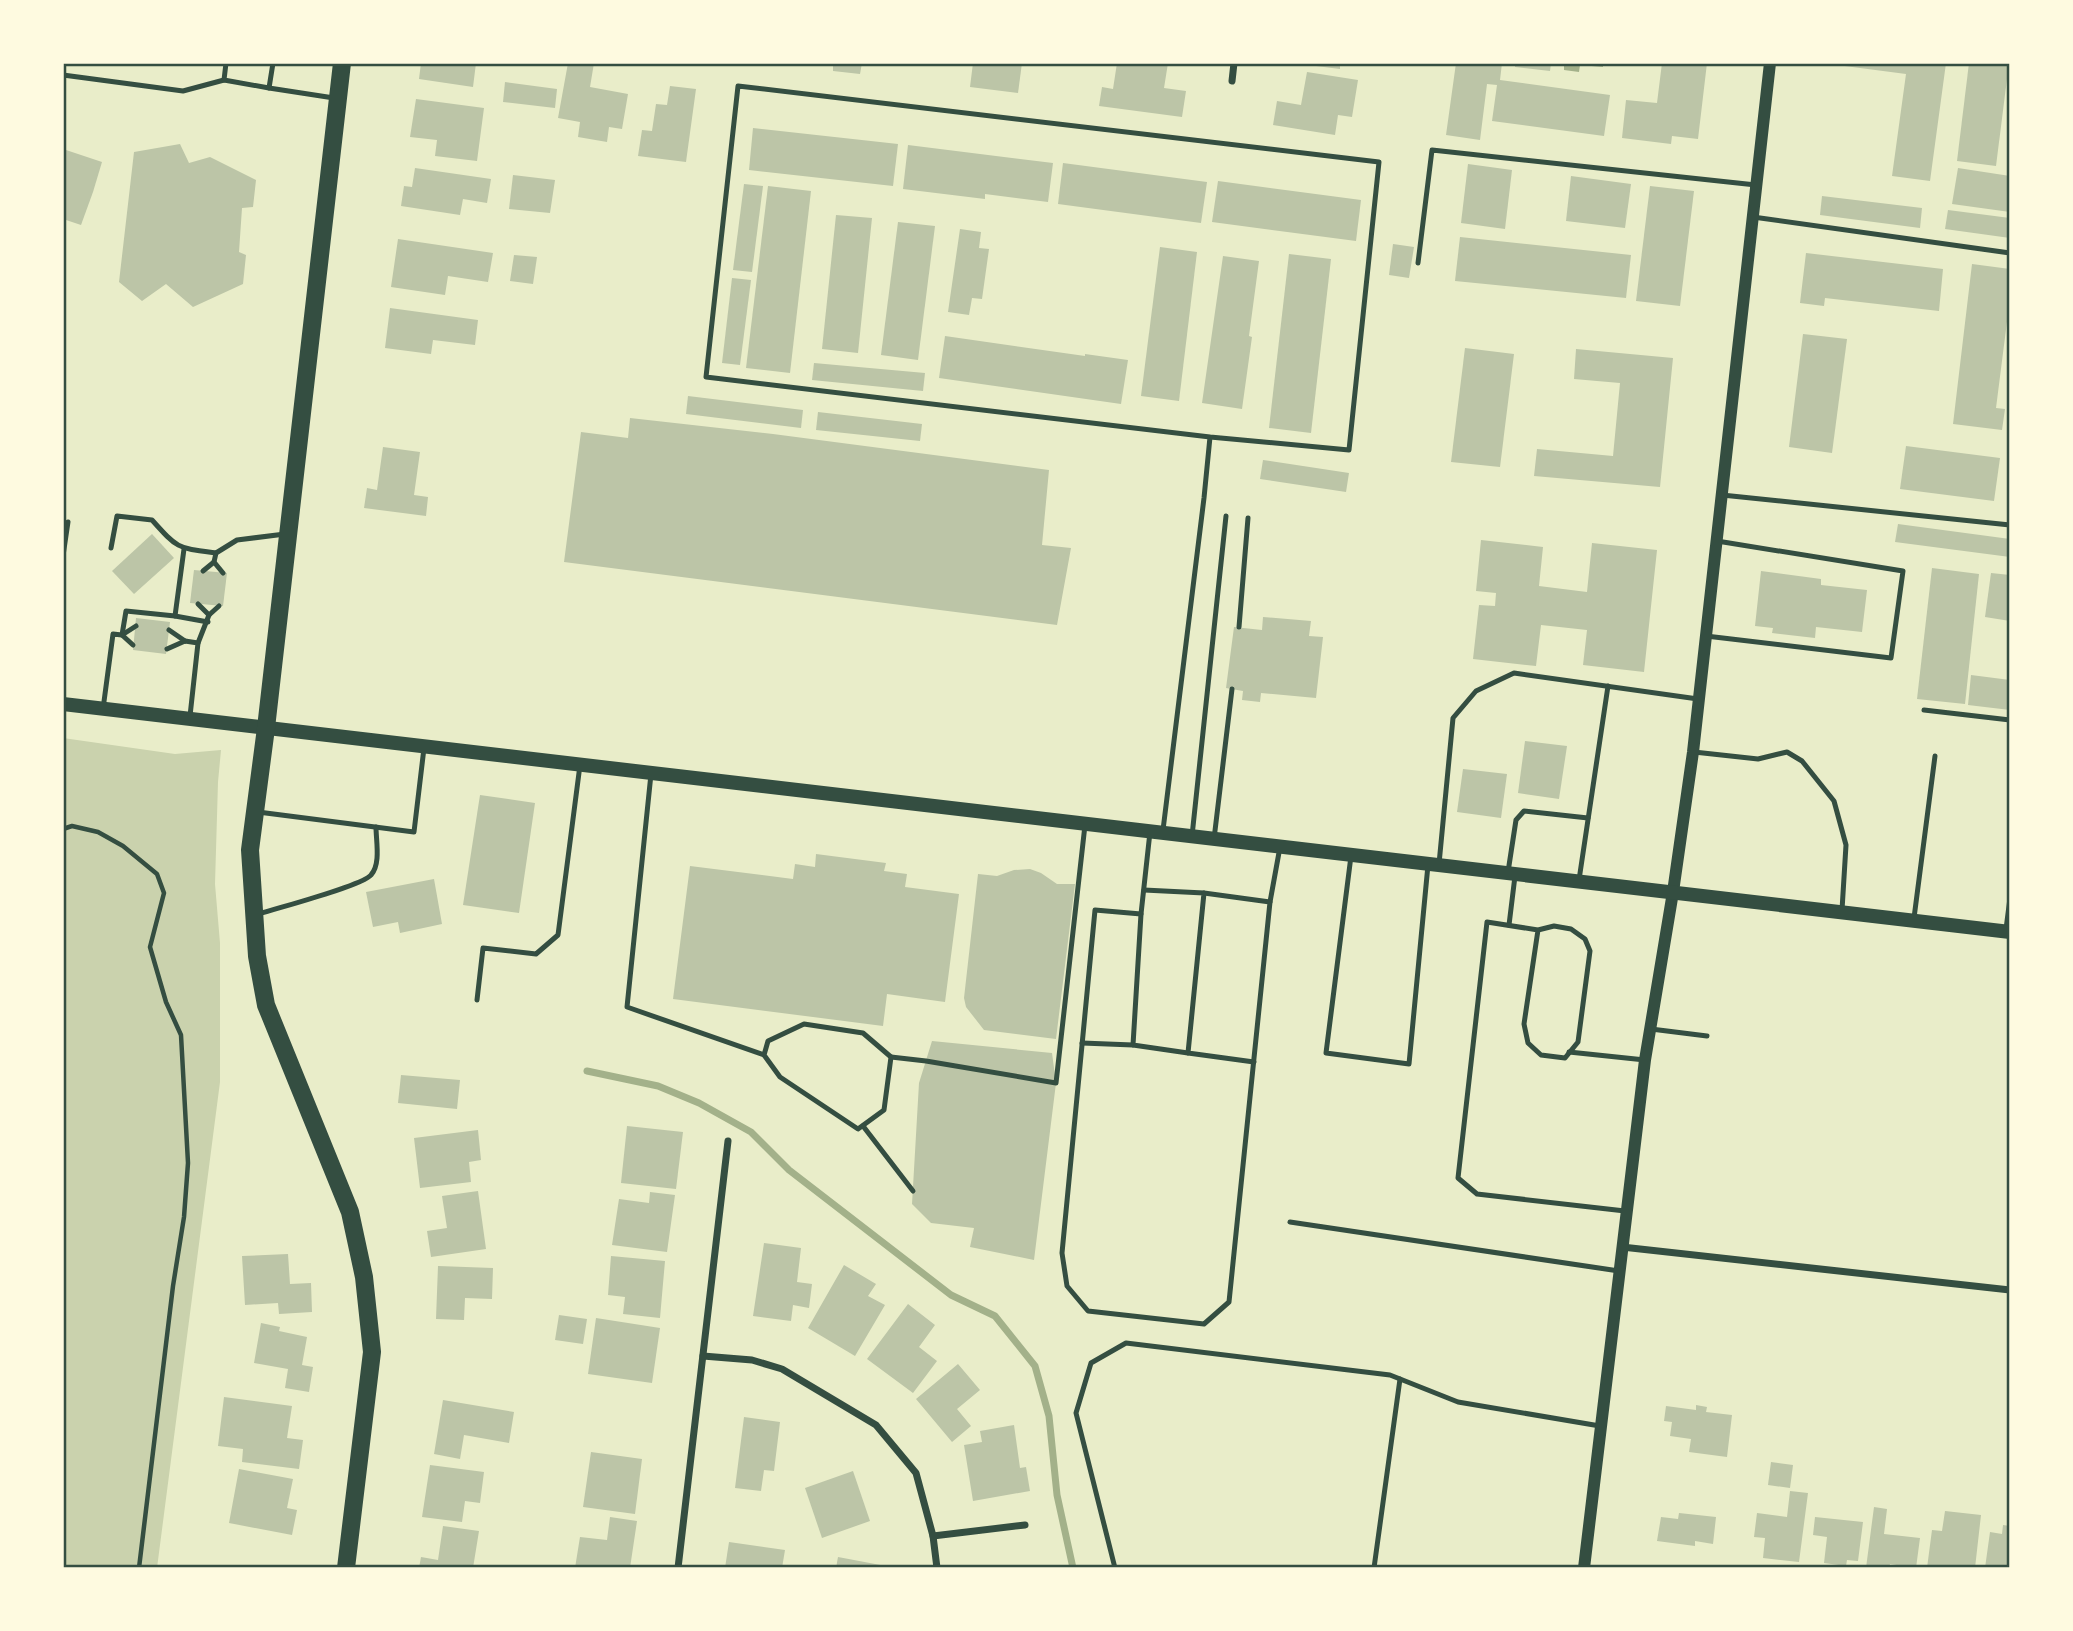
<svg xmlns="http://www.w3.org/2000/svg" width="2073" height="1631" font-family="Ubuntu,sans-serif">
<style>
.green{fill:#cad2ad}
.water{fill:#a3b18a}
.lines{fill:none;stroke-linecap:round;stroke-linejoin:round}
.stream{stroke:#a3b18a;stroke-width:7}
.building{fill:#bcc5a7}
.path{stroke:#344e41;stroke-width:4.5}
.service{stroke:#344e41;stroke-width:5}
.minor{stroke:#344e41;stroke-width:7}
.tertiary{stroke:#344e41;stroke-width:12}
.secondary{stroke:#344e41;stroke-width:14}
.primary{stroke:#344e41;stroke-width:18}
.neatline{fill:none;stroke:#344e41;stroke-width:2.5}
</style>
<rect width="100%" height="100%" fill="#e9edc9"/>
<path class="green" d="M63,738L175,754L221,750L218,782L215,884L220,943V1082L157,1568H63Z"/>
<path class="water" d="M1564,63H1603V67L1580,65L1579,72L1564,70Z"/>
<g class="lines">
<path class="stream" d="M587,1071L658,1086L699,1103L751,1132L789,1170L951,1295L995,1316L1035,1366L1049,1416L1057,1495L1073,1568"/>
</g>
<g class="building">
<path d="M421,63H476L473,87L419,79Z"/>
<path d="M568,63H594L590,87L628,94L622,129L609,127L607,142L578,137L580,122L558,118Z"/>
<path d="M833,63H862L860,74L833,71Z"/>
<path d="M973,63H1022L1018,93L970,87Z"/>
<path d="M1117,63H1168L1164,88L1186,91L1182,117L1099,106L1102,87L1113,89Z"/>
<path d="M1308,63H1340V69L1308,65Z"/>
<path d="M1456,63H1502L1500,80L1610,95L1604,136L1492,121L1497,85L1487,84L1480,140L1446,135Z"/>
<path d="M1515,63H1551L1550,71L1515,67Z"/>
<path d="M1662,63H1707L1698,139L1672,136L1671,144L1622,138L1626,100L1657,103Z"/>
<path d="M1837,63H1946L1930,181L1892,176L1906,74L1837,65Z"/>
<path d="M1969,63H2009L1996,166L1957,161Z"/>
<path d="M1307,72L1358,80L1352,117L1338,115L1335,135L1273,125L1277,101L1301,105Z"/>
<path d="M505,82L557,89L555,108L503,102Z"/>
<path d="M670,86L696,89L686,162L638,156L642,130L652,131L656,104L667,105Z"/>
<path d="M416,99L484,108L477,161L435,156L437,140L410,137Z"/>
<path d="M753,128L898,144L893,186L749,170Z"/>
<path d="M180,144L189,163L210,157L256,180L253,207L242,208L239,252L246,255L243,284L193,307L166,284L142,301L119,282L134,152Z"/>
<path d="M908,145L1053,163L1048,202L985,194V199L903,189Z"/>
<path d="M63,149L102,162L93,192L81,225L63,219Z"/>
<path d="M1063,163L1207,182L1201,223L1058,204Z"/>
<path d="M1468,164L1512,170L1505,229L1461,223Z"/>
<path d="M415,168L491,179L487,203L463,199L460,215L401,206L404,186L412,187Z"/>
<path d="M1958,168L2010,176V212L1952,204Z"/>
<path d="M513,175L555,180L550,213L509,209Z"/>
<path d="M1571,176L1631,184L1625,228L1566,221Z"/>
<path d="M1218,181L1361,200L1356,241L1212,222Z"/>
<path d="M744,184L763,186L752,272L733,270Z"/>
<path d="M768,186L811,191L790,373L746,368Z"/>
<path d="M1650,186L1694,191L1680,306L1636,301Z"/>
<path d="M1822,196L1922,208L1920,228L1820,215Z"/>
<path d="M1948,210L2010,218V238L1945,229Z"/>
<path d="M836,215L872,218L858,353L822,349Z"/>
<path d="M898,222L935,226L918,360L881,355Z"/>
<path d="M960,229L981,232L979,248L989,249L982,299L972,298L969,315L948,312Z"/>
<path d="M1460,237L1631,255L1626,298L1455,281Z"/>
<path d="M398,239L493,253L488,282L448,276L445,295L391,287Z"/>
<path d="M1393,244L1414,247L1409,278L1389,275Z"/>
<path d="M1160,247L1197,252L1179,401L1141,396Z"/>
<path d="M1806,253L1943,269L1939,311L1825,298L1824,306L1800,303Z"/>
<path d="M1289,254L1331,259L1311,433L1269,428Z"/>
<path d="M514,255L537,257L533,284L510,281Z"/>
<path d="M1223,256L1259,261L1249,336L1252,337L1242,409L1202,403Z"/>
<path d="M1972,264L2010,269V298L1996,408L2005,409L2002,430L1953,424Z"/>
<path d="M732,278L751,280L740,365L722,363Z"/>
<path d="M390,308L478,320L475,345L433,340L431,354L385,348Z"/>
<path d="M1803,334L1847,339L1832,453L1789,447Z"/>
<path d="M945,336L1085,356V354L1128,360L1121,404L939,378Z"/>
<path d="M1465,348L1514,354L1500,467L1451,462Z"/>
<path d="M1576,349L1673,358L1660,487L1534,476L1537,449L1613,456L1620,383L1574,379Z"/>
<path d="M814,363L925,373L923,391L812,380Z"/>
<path d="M688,396L803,410L801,428L686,414Z"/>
<path d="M818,412L922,424L920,441L816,430Z"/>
<path d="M630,418L773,434L1049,470L1042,545L1071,548L1057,625L564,562L581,432L628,438Z"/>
<path d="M1906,446L2000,458L1994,501L1900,489Z"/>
<path d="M383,447L420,452L414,495L428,497L426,516L364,508L367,488L377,490Z"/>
<path d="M1263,460L1349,473L1346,492L1260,479Z"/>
<path d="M1898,524L2010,539V557L1895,542Z"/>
<path d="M152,534L174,558L134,594L112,571Z"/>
<path d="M1481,540L1543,547L1539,586L1587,592L1592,543L1657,550L1644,672L1583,665L1587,630L1541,625L1536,666L1473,659L1479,605L1495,606L1496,593L1476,591Z"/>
<path d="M1932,568L1979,574L1965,704L1917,699Z"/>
<path d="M194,570L227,573L223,606L190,603Z"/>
<path d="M1761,571L1821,579V585L1867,590L1862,632L1816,627L1815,638L1772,633L1773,628L1755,626Z"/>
<path d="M1991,573L2010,575V621L1985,617Z"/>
<path d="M1263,617L1311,621L1309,636L1323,637L1316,698L1261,693L1260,702L1242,700L1243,691L1226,688L1234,627L1262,630Z"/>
<path d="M136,618L170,622L166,654L133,650Z"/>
<path d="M1971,675L2010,680V710L1968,705Z"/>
<path d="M1525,741L1567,746L1559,799L1518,793Z"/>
<path d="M1463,769L1507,774L1501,818L1457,812Z"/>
<path d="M480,795L535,803L519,913L463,905Z"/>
<path d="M816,854L886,863L884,871L907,874L905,887L959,894L945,1002L887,994L883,1026L673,999L690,866L793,879L795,864L815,867Z"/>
<path d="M1030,869L1041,873L1057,884H1075L1056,1039L984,1030L966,1007L964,998L978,874L997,876L1014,870Z"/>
<path d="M434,879L442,924L400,933L398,922L373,927L366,892Z"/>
<path d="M932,1041L1052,1053L1056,1083L1034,1260L970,1247L974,1228L931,1223L912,1204L919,1083Z"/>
<path d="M401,1075L460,1080L457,1109L398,1103Z"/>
<path d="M627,1126L683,1132L676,1189L621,1183Z"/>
<path d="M478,1130L481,1160L469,1162L471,1182L420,1188L414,1138Z"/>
<path d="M478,1191L486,1249L431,1257L427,1231L447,1228L442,1196Z"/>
<path d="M650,1192L675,1195L667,1252L612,1245L619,1199L649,1203Z"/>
<path d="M764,1243L801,1248L797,1282L812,1284L809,1308L793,1305L791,1321L753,1316Z"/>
<path d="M288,1254L290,1284L311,1283L312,1312L279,1314L278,1303L245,1305L242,1256Z"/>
<path d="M611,1256L665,1261L660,1318L623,1314L625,1297L608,1295Z"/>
<path d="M844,1265L876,1284L868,1296L885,1305L855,1356L808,1328Z"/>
<path d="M438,1266L493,1268L492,1299L465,1298L464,1320L436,1319Z"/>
<path d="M908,1304L935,1325L919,1347L937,1361L913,1393L867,1359Z"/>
<path d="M559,1315L587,1319L583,1344L555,1340Z"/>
<path d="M596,1318L660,1328L652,1383L588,1374Z"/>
<path d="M261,1323L280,1327L279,1331L307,1337L302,1365L313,1367L309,1392L285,1388L288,1369L254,1363Z"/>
<path d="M958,1364L980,1390L957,1409L971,1426L952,1442L916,1399Z"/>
<path d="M224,1397L292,1406L287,1438L303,1440L299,1469L242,1462L243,1449L218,1446Z"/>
<path d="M443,1400L514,1412L509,1443L464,1435L460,1459L434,1454Z"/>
<path d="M1696,1405L1707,1407L1706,1412L1732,1415L1727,1457L1689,1452L1691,1439L1670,1436L1672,1422L1664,1421L1666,1406L1696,1410Z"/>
<path d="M744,1417L780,1422L774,1471L764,1470L761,1491L735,1488Z"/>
<path d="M1014,1425L1020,1468L1026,1467L1030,1491L973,1501L964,1445L982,1442L980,1431Z"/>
<path d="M591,1452L642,1459L635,1514L583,1507Z"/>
<path d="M1771,1462L1793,1465L1790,1488L1768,1485Z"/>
<path d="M430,1465L484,1472L480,1503L465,1501L462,1522L422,1517Z"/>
<path d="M239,1469L293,1479L287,1508L297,1510L292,1535L229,1523Z"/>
<path d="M853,1471L870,1521L822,1538L805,1488Z"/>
<path d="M1790,1491L1808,1493L1799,1562L1763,1558L1765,1538L1754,1537L1757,1513L1787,1517Z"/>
<path d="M1874,1507L1887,1509L1884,1534L1920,1538L1916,1568H1903V1566L1890,1564L1889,1568H1866Z"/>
<path d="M1945,1511L1981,1515L1975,1568H1927L1932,1530L1942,1531Z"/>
<path d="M1679,1513L1716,1517L1713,1544L1695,1541V1546L1657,1541L1661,1517L1678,1519Z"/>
<path d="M610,1517L637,1521L630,1568H575L580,1537L607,1540Z"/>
<path d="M1815,1517L1863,1522L1858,1561L1847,1560L1846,1566L1824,1563L1827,1537L1813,1535Z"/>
<path d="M2003,1525L2010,1526V1568H1985L1990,1532L2002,1534Z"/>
<path d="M443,1526L479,1531L473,1568H419L421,1557L438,1560Z"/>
<path d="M729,1542L785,1550L782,1568H725Z"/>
<path d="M838,1557L891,1567V1568H836Z"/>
</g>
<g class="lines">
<path class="path" d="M63,829L72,826L98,832L123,846L157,874L164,893L150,947L166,1002L181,1035L188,1163L184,1217L173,1286L139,1568"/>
<g class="service">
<path d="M226,63L224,80L269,88"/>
<path d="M273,63L269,88L334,98"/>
<path d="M63,75L183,91L224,80"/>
<path d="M1753,217L2010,253"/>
<path d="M1418,263L1432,150L1756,185"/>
<path d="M1722,495L2010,525"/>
<path d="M111,548L117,516L152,520C178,549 177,548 216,553"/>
<path d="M63,556L68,522"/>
<path d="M203,571L214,562"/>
<path d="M223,573L214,562L216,553L237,540L285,534"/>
<path d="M198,604L209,615L219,606"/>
<path d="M175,616L208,622"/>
<path d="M1239,627L1248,518"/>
<path d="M169,630L185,641"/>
<path d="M1706,636L1891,658L1903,571L1717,541"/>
<path d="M198,643L209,615"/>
<path d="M133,645L122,635L136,626"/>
<path d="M167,649L185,641L198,643L190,716"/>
<path d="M103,709L113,634L122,635L126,611L175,616L184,549"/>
<path d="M1924,710L2010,720"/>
<path d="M1694,752L1758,759L1787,752L1802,761L1834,801L1846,845L1842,910"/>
<path d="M651,774L627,1007L764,1055L780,1077L858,1129L884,1110L891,1057L863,1033L804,1024L768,1041L764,1055"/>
<path d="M258,812L414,832L424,748"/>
<path d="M1163,830L1204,498L1210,437L1349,450L1379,162L738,86L706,377L1210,437"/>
<path d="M1150,832L1141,914L1133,1045L1188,1053"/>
<path d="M1192,836L1226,516"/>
<path d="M1214,839L1232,689"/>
<path d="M1351,856L1326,1053L1409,1064L1428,865"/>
<path d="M1439,864L1453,718L1476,691L1514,673L1698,699"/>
<path d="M1508,872L1516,820L1524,811L1588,818"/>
<path d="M1579,880L1608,686"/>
<path d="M1144,890L1204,893L1188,1053L1254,1062"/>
<path d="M1270,902L1280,847"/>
<path d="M259,914C277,908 362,886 371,875C381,864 376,841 376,827"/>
<path d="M1141,914L1095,910L1062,1253L1067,1286L1088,1311L1204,1324L1229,1302L1270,902L1204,893"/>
<path d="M1914,918L1935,756"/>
<path d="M1509,925L1515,876"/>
<path d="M2006,929L2010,898"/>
<path d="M1538,930L1524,1024L1528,1043L1541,1055L1565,1058L1578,1042L1590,951L1585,939L1571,929L1554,926L1538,930L1487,922L1458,1178L1477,1194L1625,1211"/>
<path d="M477,1000L483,948L536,954L558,935L580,765"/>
<path d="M1651,1029L1707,1036"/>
<path d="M1082,1043L1133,1045"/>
<path d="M1569,1052L1645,1060"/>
<path d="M891,1057L926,1061L1056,1083L1085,825"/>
<path d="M863,1126L913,1191"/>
<path d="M1290,1222L1619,1271"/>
<path d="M1115,1568L1076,1413L1091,1363L1126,1343L1390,1375L1458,1402L1600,1426"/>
<path d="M1374,1568L1400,1379"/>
</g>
<g class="minor">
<path d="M1232,81L1234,63"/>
<path d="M1622,1247L2010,1290"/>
<path d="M703,1356L752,1360L782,1369L876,1425L916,1473L933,1536L937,1568"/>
<path d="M933,1536L1025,1525"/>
<path d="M678,1568L728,1141"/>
</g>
<path class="tertiary" d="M1584,1568L1645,1060L1673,892L1693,752L1770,63"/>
<path class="secondary" d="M63,704L2010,932"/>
<path class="primary" d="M342,63L266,728L250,850L257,956L266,1005L350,1212L364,1277L372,1352L346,1568"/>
</g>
<rect width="2073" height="1631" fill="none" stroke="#fefae0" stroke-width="130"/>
<rect x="65" y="65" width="1943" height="1501" class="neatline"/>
</svg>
